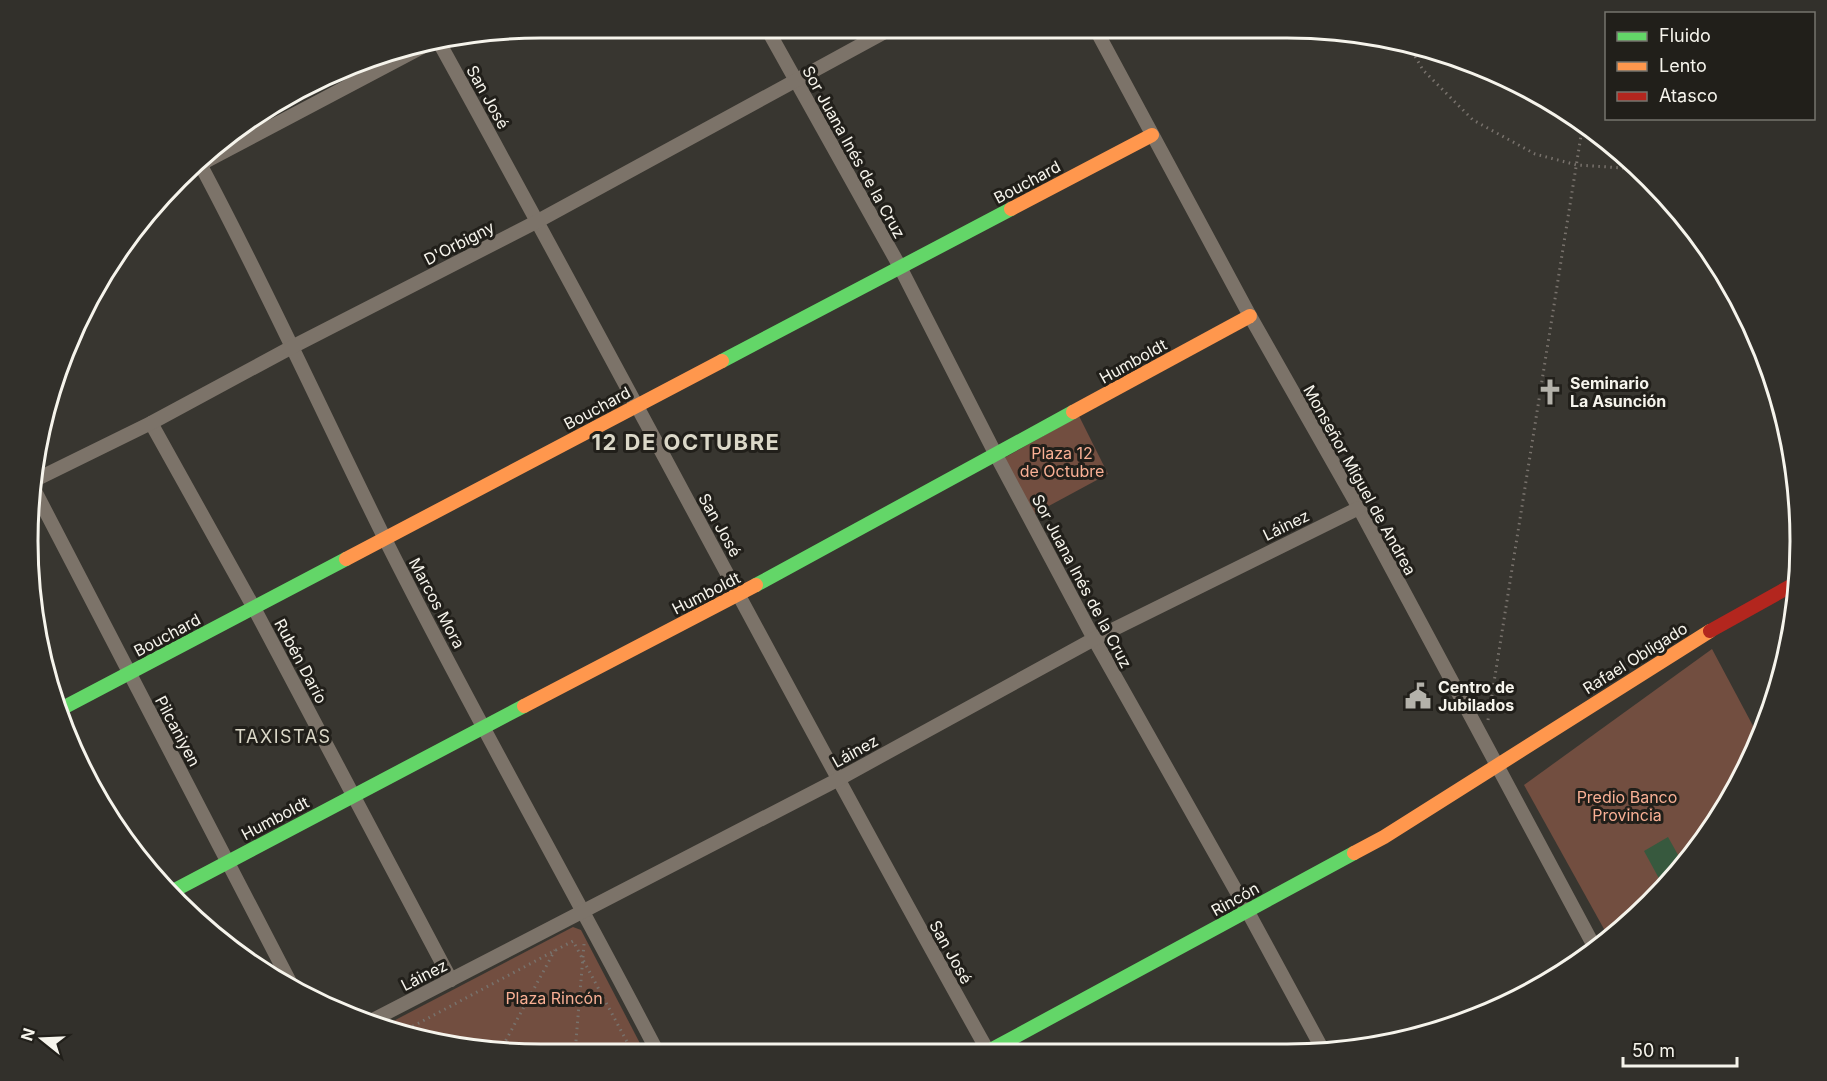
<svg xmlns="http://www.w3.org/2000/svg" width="1827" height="1081" font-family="Inter,sans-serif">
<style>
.green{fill:#724e40}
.water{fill:#37593e}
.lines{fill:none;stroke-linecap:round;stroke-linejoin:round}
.path{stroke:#78726c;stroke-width:3;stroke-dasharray:1.5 4.5;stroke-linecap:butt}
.street{stroke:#7c7369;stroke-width:14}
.fast{stroke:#63d668;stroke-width:14}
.slow{stroke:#ff974d;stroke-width:14}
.jam{stroke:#b3261e;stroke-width:14}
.labels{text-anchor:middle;stroke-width:6;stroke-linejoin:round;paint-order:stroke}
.street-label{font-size:16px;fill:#f6f4ec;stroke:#211f1a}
.poi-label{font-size:16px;font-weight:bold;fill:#f6f4ec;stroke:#211f1a;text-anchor:start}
.park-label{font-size:16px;fill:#f9b095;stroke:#211f1a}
.neighbourhood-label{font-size:18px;letter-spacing:1.5px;fill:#dbd8c8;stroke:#211f1a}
.district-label{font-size:22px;font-weight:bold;letter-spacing:1.5px;fill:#dbd8c8;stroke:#211f1a}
.rim{fill:none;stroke:#f6f4ec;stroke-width:3}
</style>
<rect width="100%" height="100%" fill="#383630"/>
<g class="green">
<path d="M1079,416L1108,474L1034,514L1004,458Z"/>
<path d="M1712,649L1760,739L1713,826L1625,926L1609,938L1524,785Z"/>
<path d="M573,927L581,930L645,1053H507L380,1028Z"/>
</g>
<path class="water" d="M1668,837L1682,862L1662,884L1644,851Z"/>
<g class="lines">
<g class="path">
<path d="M1409,46L1423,70L1473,120L1535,154L1577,165L1639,169"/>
<path d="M1488,720L1583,123"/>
<path d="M402,1032L573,941L633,1053"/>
<path d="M500,1051L555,950"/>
<path d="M575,1053L584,944"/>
</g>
<g class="street">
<path d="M766,27L900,267L996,455L1094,639L1248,912L1324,1052"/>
<path d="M1095,28L1250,316L1359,508L1595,948"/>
<path d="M440,44C625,379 802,719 989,1053"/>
<path d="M199,162C265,285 322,412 384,537C471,711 568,880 658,1053"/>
<path d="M193,168L424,46"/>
<path d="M151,423L254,608L451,980"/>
<path d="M37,479L151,423L292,347L538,221L892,28"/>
<path d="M35,491L292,986"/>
<path d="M367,1023L837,780L1094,639L1359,508"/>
</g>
<g class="fast">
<path d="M722,361L1011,209"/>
<path d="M756,585L1073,412"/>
<path d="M57,711L346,559"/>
<path d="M173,891L524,706"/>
<path d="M985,1053L1354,853"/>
</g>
<g class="slow">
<path d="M1011,209L1152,135"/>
<path d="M1073,412L1250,316"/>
<path d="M346,559L722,361"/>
<path d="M524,706L756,585"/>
<path d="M1354,853L1384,837L1710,631"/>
</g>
<path class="jam" d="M1710,631L1796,583"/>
</g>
<defs>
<g id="church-bare" transform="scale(2.07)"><path d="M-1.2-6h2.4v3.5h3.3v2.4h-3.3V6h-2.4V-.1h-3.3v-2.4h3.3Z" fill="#b4b2aa" stroke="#211f1a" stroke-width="2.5" paint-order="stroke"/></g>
<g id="civic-bare" transform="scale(2.07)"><path d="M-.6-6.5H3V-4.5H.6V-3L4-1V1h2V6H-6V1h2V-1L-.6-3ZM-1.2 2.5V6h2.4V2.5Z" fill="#b4b2aa" stroke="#211f1a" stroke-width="2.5" paint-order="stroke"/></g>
</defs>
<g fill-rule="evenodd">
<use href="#church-bare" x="1550" y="392"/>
<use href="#civic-bare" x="1418" y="696"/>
</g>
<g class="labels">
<g class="street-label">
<text transform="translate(488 97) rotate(61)" y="6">San José</text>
<text transform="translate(854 152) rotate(61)" y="6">Sor Juana Inés de la Cruz</text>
<text transform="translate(1027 182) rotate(-28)" y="6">Bouchard</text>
<text transform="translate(459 243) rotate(-27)" y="6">D'Orbigny</text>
<text transform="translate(1133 361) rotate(-29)" y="6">Humboldt</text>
<text transform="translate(597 408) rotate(-28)" y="6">Bouchard</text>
<text transform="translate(1360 480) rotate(61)" y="6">Monseñor Miguel de Andrea</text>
<text transform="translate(720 525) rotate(61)" y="6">San José</text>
<text transform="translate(1286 525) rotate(-26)" y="6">Láinez</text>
<text transform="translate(1082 581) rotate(62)" y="6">Sor Juana Inés de la Cruz</text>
<text transform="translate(706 593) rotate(-27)" y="6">Humboldt</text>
<text transform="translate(437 603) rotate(62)" y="6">Marcos Mora</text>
<text transform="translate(167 635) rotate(-28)" y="6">Bouchard</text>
<text transform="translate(1635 658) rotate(-32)" y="6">Rafael Obligado</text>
<text transform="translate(301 661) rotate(62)" y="6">Rubén Darío</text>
<text transform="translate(178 731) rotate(62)" y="6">Pilcaniyen</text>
<text transform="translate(855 751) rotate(-29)" y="6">Láinez</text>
<text transform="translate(275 818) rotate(-28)" y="6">Humboldt</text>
<text transform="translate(1235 899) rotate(-29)" y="6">Rincón</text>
<text transform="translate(951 952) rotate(61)" y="6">San José</text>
<text transform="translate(424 975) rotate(-27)" y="6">Láinez</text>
</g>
<g class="poi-label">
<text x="1570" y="389">Seminario<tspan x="1570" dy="18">La Asunción</tspan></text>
<text x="1438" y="693">Centro de<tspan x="1438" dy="18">Jubilados</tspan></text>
</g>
<g class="park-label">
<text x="1062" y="459">Plaza 12<tspan x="1062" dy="18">de Octubre</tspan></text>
<text x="1627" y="803">Predio Banco<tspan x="1627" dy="18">Provincia</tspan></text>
<text x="554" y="1004">Plaza Rincón</text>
</g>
<g class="neighbourhood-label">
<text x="283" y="743">TAXISTAS</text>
</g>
<g class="district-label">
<text x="686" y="450">12 DE OCTUBRE</text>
</g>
</g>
<path d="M0 0H1827V1081H0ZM541 38H1287A503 503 0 0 1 1790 541V541A503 503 0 0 1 1287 1044H541A503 503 0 0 1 38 541V541A503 503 0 0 1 541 38Z" fill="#32302b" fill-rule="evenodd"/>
<path class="rim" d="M541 38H1287A503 503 0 0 1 1790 541V541A503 503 0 0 1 1287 1044H541A503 503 0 0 1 38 541V541A503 503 0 0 1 541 38Z"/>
<rect x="1605" y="12" width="210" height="108" fill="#211f1a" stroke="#76746e" stroke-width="1.5"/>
<rect x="1617" y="32" width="30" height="9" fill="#63d668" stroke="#76746e" stroke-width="1.5"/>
<text x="1659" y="42" font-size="18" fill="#f6f4ec">Fluido</text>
<rect x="1617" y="62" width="30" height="9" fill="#ff974d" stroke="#76746e" stroke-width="1.5"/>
<text x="1659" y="72" font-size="18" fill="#f6f4ec">Lento</text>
<rect x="1617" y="92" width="30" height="9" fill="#b3261e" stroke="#76746e" stroke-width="1.5"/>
<text x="1659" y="102" font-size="18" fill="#f6f4ec">Atasco</text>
<g transform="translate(42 1039) rotate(288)" stroke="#211f1a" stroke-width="4.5" paint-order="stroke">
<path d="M0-4.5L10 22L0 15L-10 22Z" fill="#f6f4ec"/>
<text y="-9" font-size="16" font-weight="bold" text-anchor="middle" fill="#f6f4ec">N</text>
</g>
<path d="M1623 1057v9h114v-9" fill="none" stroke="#f6f4ec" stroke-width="3"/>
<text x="1632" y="1057" font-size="18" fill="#f6f4ec" stroke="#211f1a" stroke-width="4.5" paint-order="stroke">50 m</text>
</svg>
